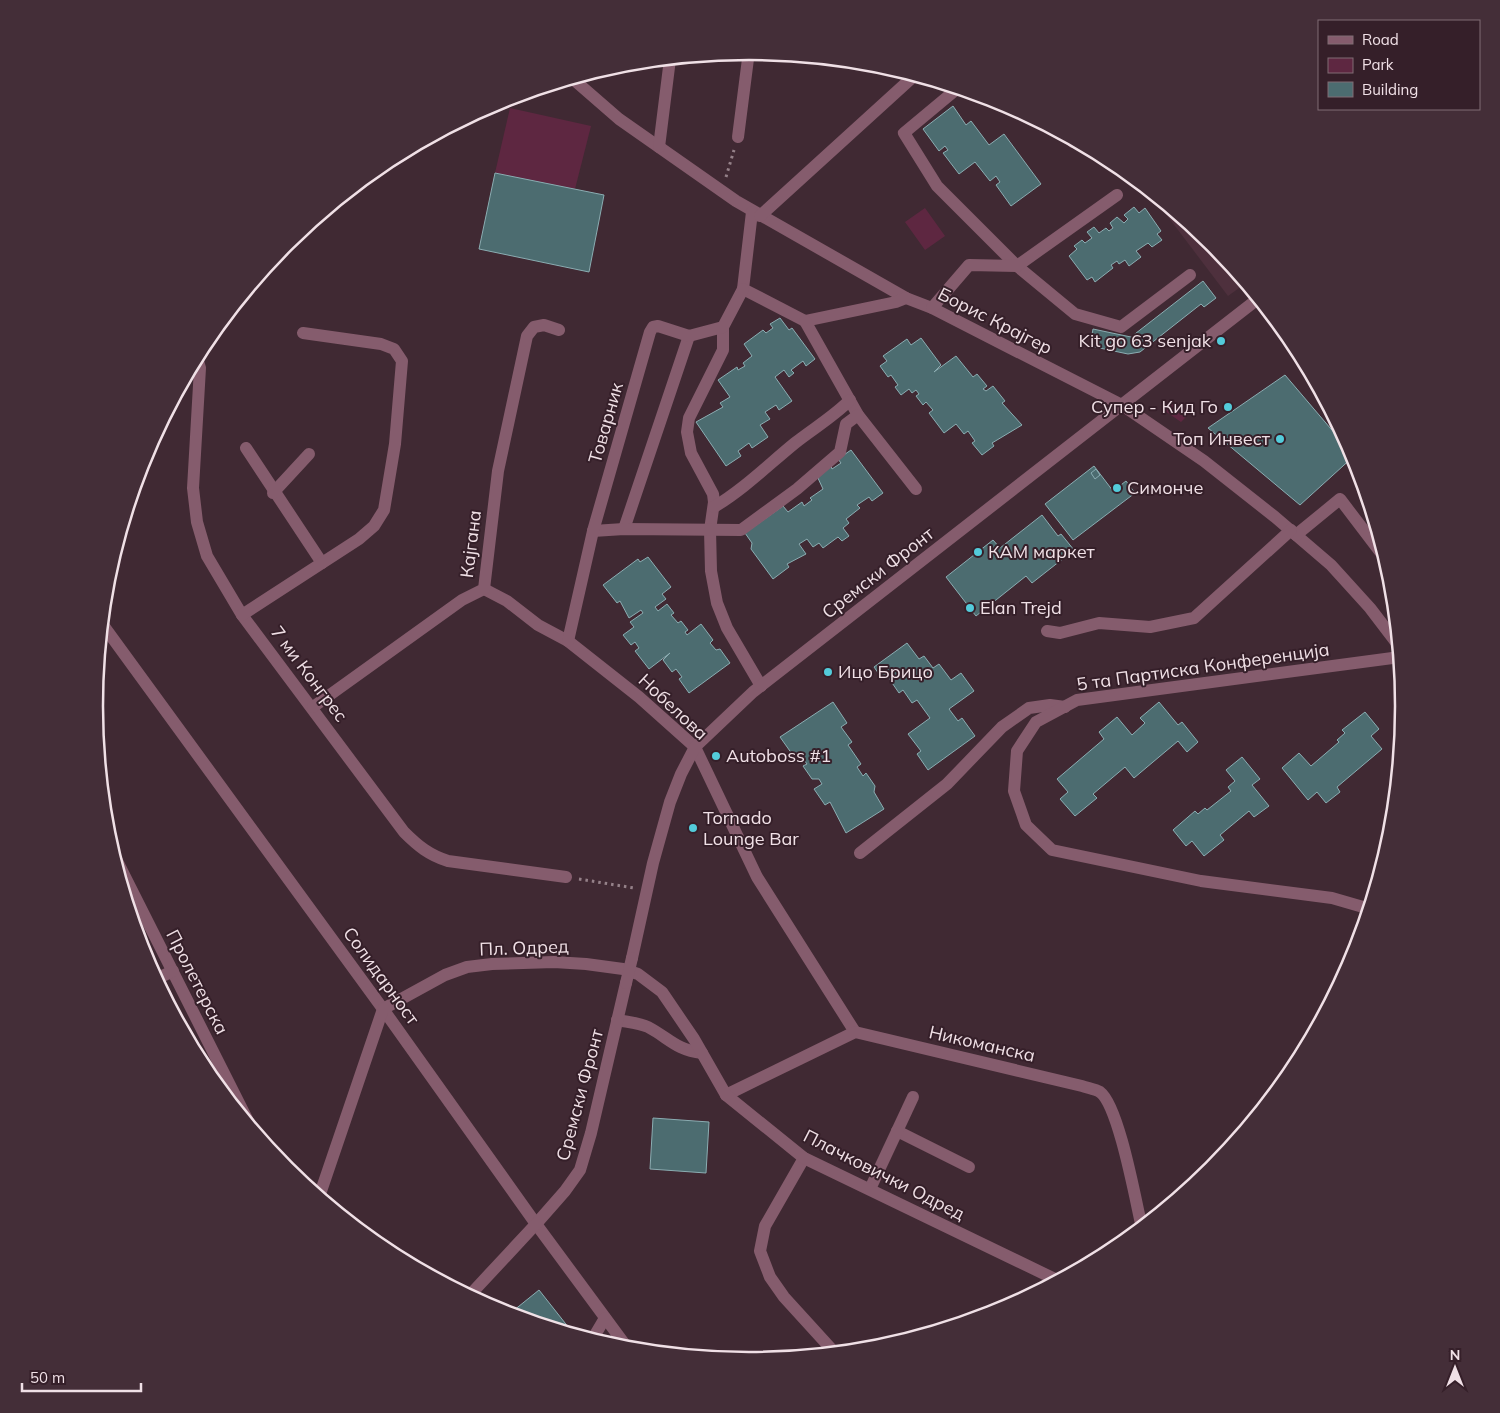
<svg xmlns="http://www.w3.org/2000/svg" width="1500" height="1413" font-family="Mulish,sans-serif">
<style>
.built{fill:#4e303d}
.green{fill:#5e2741}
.building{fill:#4c6c70;stroke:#8badb2}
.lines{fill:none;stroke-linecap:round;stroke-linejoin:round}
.path{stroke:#958189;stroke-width:3;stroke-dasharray:2.5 4;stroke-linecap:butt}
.minor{stroke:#855c6d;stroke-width:12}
.minor-bridge{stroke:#855c6d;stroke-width:12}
.poi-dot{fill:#53cbda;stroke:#351f29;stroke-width:2}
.labels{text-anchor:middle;stroke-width:4;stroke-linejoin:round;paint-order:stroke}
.street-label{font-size:18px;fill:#f0e0e6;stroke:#351f29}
.poi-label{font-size:18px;fill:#f0e0e6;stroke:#351f29;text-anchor:start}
.rim{fill:none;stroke:#f0e0e6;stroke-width:2.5}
</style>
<rect width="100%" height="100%" fill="#402933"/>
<path class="built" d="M1147,189L1214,243L1246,283L1228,296Z"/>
<g class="green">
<path d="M510,108L591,126L575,189L495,173Z"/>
<path d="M925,208L945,236L925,250L905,222Z"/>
<path d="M1170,400L1190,413L1181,422L1162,409Z"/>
</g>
<g class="building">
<path d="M953,106L966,125L971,121L989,145L1004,134L1041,184L1011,206L996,185L1000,182L996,176L990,181L975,162L959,174L943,153L948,150L945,146L939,151L923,129Z"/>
<path d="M495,173L604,195L589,272L479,249Z"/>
<path d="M1134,207L1139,213L1145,208L1161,231L1157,234L1162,240L1152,247L1148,243L1136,251L1141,257L1129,266L1125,260L1119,264L1117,261L1111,265L1113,268L1095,282L1092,277L1087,280L1069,256L1077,249L1074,246L1082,240L1085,243L1092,238L1087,232L1094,227L1099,233L1106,228L1109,231L1113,228L1110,223L1117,217L1124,223L1128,219L1124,215Z"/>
<path d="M1203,281L1216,298L1204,307L1201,304L1140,352L1128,354L1090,346L1093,329L1131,337Z"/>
<path d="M780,318L789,330L792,328L815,359L806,366L803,361L791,370L794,373L789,377L784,370L775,377L792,401L779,410L776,405L765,412L770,419L760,425L768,437L752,448L749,443L738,451L741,456L726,466L696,422L723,407L720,403L730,397L718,380L737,367L738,370L745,366L743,363L752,356L744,344L763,330L766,333L773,328L770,324Z"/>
<path d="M921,338L941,365L934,372L956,356L973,377L977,374L987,386L983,389L986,391L993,386L1005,401L1002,403L1022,425L992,443L994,446L982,455L972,443L975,441L968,431L964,434L956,424L944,433L929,413L933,410L926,402L923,405L916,396L919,394L916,390L912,393L909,389L901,395L895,387L898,385L891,375L888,377L880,366L887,361L883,356L907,339L911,345Z"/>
<path d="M1285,375L1354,456L1300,505L1208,428Z"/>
<path d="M851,450L883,493L872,501L869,497L857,505L860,508L846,519L849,523L843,528L849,536L842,541L838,537L823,548L819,543L813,547L807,539L799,544L806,554L787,564L789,567L773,579L751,549L752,543L745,533L783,506L788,512L802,502L804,506L812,500L810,498L823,489L817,476L831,466L832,469L841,463L838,459Z"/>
<path d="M1094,466L1113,491L1126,481L1135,493L1073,540L1045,504Z"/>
<path d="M1096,469L1100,475L1095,479L1091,473Z"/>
<path d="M1042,515L1058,536L1061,534L1074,550L1032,583L1026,576L976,616L946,577L993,540L1000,548Z"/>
<path d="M648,557L671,587L662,594L666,599L655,607L658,611L667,604L674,613L671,615L678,623L681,621L688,630L685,632L687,635L701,624L713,640L710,643L716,650L720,649L730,663L689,693L679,679L682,677L676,669L672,672L663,660L670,653L649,669L635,651L639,648L635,642L631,645L623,635L634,627L630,622L643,613L641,610L629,618L620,601L617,603L603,585L638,559L640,562Z"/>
<path d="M907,643L919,659L924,656L933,668L939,664L951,680L961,673L974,691L949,709L958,721L962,718L975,736L928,770L917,754L921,751L908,734L930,718L917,700L912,703L903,690L899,693L886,674L881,677L874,667Z"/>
<path d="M833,702L847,723L841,727L852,742L848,745L861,764L857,767L863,776L866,773L875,786L874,792L884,809L846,833L830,802L825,805L814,789L822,784L819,779H812L803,766L807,764L802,757L797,761L780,737Z"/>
<path d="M1159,702L1178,725L1182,722L1198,742L1187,752L1178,741L1134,778L1125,767L1093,794L1097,798L1075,816L1060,799L1068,792L1057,779L1104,739L1099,732L1117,717L1132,735L1145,723L1140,718Z"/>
<path d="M1365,712L1379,729L1371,736L1382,749L1337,787L1340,792L1326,803L1317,792L1308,800L1282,768L1299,753L1311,766L1339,742L1337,740L1345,733L1342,730Z"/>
<path d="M1242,757L1260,779L1252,785L1269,806L1254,817L1249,811L1220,835L1224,840L1204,856L1192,841L1186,846L1173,830L1195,811L1198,814L1205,808L1207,810L1231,791L1228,787L1235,781L1226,770Z"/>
<path d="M653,1118L709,1122L706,1173L650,1169Z"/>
<path d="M539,1290L569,1328L564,1332L508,1315Z"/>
</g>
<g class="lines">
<g class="path">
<path d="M726,177L734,150"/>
<path d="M579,879L634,888"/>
</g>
<g class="minor">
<path d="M573,79L619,119L736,201L906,298L932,308L1122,405L1204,461L1275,517L1331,565L1370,608L1399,646"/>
<path d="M958,88L904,133L937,186L1017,266L1075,314L1121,327L1190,275"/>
<path d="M738,137L749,51"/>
<path d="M1069,138L1073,142"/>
<path d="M659,147L670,59"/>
<path d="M752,212L743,289L805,321L896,302L906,298"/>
<path d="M760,216L915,75"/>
<path d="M932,308L969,265L1017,266L1117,195"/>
<path d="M805,321L858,415L916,489"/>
<path d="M723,327V350L689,418L687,432L691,453L713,494L714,502L710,530L711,571L717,603L727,628L761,686"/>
<path d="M197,358L200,368L193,488L197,522L207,556L242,615L404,832C418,846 429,855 448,861L566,877"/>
<path d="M246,448L322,563"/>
<path d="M273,493L309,454"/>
<path d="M714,507C744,489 768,465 795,443C814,428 833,417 850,400"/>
<path d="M624,529L689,336"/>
<path d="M593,531L624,529L741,530L797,489L840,452L846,424L858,415"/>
<path d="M1296,535L1340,499L1388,562"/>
<path d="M484,589L507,601L538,625L568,641L639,697L695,747L757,877L855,1032"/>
<path d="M242,615L359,539L374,526L384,510L395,444L402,361L394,349L381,344L303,333"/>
<path d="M103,625L383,1009L536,1224L629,1350"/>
<path d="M1047,631L1060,633L1099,623L1150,627L1194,618L1291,530"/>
<path d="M568,641L593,531L650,332L653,327L658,326L689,336L723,327L743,289"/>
<path d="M313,707L462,600L484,589L498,471L527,336L534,327L544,325L559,330"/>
<path d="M860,853L947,784L1002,727L1029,708L1050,705L1065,707"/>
<path d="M114,855L250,1125"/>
<path d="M1370,909L1332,898L1201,881L1052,850L1026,825L1014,791L1017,751L1036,722L1077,700L1400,657"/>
<path d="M632,958L653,863L670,802L681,774L695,747L753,692L1259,298"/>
<path d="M156,979L173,971"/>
<path d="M617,1020C627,1022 640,1023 648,1027C669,1038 676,1050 702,1053"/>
<path d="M726,1095L855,1032L1082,1086C1087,1088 1095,1089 1100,1092C1119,1106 1136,1203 1142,1228"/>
<path d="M897,1131L969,1167"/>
<path d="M804,1158L765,1226L760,1251L770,1277L784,1297L835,1353"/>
<path d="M870,1189L913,1097"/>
<path d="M319,1197L383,1009L445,975L467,967L492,964L554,962L586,964L623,969L638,974L662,992L694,1039L726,1095L804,1158L1059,1281"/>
<path d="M469,1296L536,1224L565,1191L580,1170L591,1133L626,983"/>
<path d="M592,1340L605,1318"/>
</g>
<path class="minor-bridge" d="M626,983L632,958"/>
</g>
<g class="poi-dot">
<circle cx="1221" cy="341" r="5"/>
<circle cx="1228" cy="407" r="5"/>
<circle cx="1280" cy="439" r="5"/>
<circle cx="1117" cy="488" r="5"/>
<circle cx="978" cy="552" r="5"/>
<circle cx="970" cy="608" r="5"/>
<circle cx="828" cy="672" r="5"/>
<circle cx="716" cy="756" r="5"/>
<circle cx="693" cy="828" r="5"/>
</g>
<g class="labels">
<g class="street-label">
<text transform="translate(995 321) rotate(27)" y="6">Борис Крајгер</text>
<text transform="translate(606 423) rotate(-74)" y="6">Товарник</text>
<text transform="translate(471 544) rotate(-83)" y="6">Кајгана</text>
<text transform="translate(878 573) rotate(-38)" y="6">Сремски Фронт</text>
<text transform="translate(1203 667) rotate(-8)" y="6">5 та Партиска Конференција</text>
<text transform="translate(309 674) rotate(53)" y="6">7 ми Конгрес</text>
<text transform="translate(673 707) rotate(43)" y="6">Нобелова</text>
<text transform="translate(524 948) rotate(-2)" y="6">Пл. Одред</text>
<text transform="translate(381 976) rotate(54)" y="6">Солидарност</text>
<text transform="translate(197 982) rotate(63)" y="6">Пролетерска</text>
<text transform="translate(982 1044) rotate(13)" y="6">Никоманска</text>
<text transform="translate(580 1095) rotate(-75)" y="6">Сремски Фронт</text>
<text transform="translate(884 1175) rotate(27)" y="6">Плачковички Одред</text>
</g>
<g class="poi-label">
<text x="1211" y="347" text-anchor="end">Kit go 63 senjak</text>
<text x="1218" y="413" text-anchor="end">Супер - Кид Го</text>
<text x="1270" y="445" text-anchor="end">Топ Инвест</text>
<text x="1127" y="494">Симонче</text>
<text x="988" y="558">КАМ маркет</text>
<text x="980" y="614">Elan Trejd</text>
<text x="838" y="678">Ицо Брицо</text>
<text x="726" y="762">Autoboss #1</text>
<text x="703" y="824">Tornado<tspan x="703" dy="21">Lounge Bar</tspan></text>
</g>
</g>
<path d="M0 0H1500V1413H0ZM103 706a646 646 0 1 1 1292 0a646 646 0 1 1-1292 0Z" fill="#442e38" fill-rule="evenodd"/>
<path class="rim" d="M103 706a646 646 0 1 1 1292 0a646 646 0 1 1-1292 0Z"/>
<rect x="1318" y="20" width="162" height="90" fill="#351f29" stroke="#806c75"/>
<rect x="1328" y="36" width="25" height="8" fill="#855c6d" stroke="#806c75"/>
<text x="1362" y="45" font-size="15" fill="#f0e0e6">Road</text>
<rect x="1328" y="58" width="25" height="15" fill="#5e2741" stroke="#806c75"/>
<text x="1362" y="70" font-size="15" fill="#f0e0e6">Park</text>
<rect x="1328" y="82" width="25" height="15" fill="#4c6c70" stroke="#806c75"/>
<text x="1362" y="95" font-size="15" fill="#f0e0e6">Building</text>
<g transform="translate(1455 1368)" stroke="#351f29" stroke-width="4" paint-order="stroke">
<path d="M0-4L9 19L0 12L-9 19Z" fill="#f0e0e6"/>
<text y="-8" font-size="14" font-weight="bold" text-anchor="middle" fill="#f0e0e6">N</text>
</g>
<path d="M22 1383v8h119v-8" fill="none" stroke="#f0e0e6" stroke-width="2.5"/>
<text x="30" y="1383" font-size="15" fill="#f0e0e6" stroke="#351f29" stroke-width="4" paint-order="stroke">50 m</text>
</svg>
